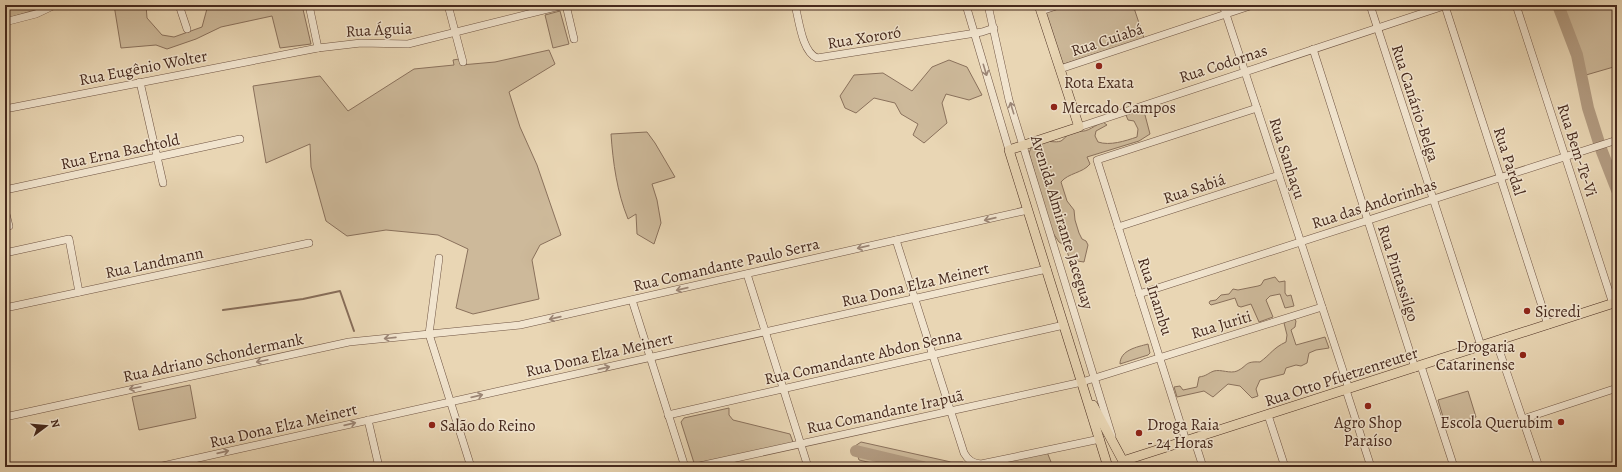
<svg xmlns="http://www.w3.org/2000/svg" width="1622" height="472" font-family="Alegreya,serif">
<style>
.green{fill:#cdb99a;stroke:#8a715c}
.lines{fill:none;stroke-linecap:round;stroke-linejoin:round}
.stream{stroke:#876d59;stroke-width:2}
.river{stroke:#b29b81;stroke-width:12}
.minor-casing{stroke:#6f5443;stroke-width:8}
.major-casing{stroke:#46291d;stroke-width:10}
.minor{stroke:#f1e4ce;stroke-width:7}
.major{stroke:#e9d6b4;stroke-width:9}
.oneway{stroke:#9c8676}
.poi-dot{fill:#8f2418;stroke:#f1e4ce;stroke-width:1.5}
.labels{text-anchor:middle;stroke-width:3;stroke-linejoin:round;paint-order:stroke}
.street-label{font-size:16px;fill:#46291d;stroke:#f1e4ce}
.poi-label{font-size:16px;fill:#46291d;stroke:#f1e4ce;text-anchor:start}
</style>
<rect width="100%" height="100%" fill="#e9d6b4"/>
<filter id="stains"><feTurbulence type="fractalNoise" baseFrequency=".005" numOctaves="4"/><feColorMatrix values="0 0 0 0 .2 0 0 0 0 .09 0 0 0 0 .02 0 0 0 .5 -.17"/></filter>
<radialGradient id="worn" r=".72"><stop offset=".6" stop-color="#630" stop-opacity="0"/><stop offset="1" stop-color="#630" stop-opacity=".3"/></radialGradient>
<g class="green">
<path d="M5,5H37L35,10L5,19Z"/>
<path d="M114,5H146L147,18L162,35L174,37L202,27L208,5H302L311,44L280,48L272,16L221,27L196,39L167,49L156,45L121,48Z"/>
<path d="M1062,5H1133L1144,38L1061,65L1044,11Z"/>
<path d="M1563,5H1617V66L1586,75L1581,53Z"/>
<path d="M560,11L569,44L553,48L545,15Z"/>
<path d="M549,50L555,64L509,92L520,127L537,165L561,235L540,245L532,260L539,299L473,314L456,308L468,249L438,235L386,230L347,236L326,221L311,167L310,144L266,163L253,86L320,76L348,111L414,69L454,65L453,60L459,59L461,65L495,62Z"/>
<path d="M949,60L967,67L982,95L969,100L946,94L942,103L947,123L924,143L913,135L918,124L901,114L895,103L874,98L856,113L845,108L840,96L854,75L883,73L912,91L932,67Z"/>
<path d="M1141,110L1145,115L1150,134L1139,141L1087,157L1090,164C1083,173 1068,173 1061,182L1067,201L1074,210L1075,220L1079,233L1082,239L1086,241L1088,245L1084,262L1070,260L1065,246L1059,242L1051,230L1029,153C1036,132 1049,145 1061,141C1065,139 1068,133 1072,130C1088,134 1089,128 1103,122L1107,125L1096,131L1095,136L1098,142C1110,146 1125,141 1137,137L1138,129L1134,121L1128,120L1126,115Z"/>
<path d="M647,132L655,143L675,177L652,184L657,200L661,223L654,244L637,234L636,214L628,219C617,192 613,163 611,134Z"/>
<path d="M1275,277L1279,282L1285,281V293L1287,296L1291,295L1294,306L1285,308L1280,294L1270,296L1266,300L1273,317L1259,322L1251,304L1241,307L1238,306L1235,298L1211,305L1209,303L1210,301L1216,300L1221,295L1229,294L1233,289L1238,290L1258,286L1261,285L1264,280Z"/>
<path d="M1293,317L1296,321L1295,327L1291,330L1296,345L1325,337L1329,348L1316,350L1309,353L1307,363L1301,366L1296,365L1286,368L1284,374L1260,380L1256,389L1258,396L1252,398L1240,386L1228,384L1213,397L1204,391L1177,397L1174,387L1180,386L1183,390L1197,387L1199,377C1207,376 1208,373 1214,371C1221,369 1230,374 1237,371C1248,366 1244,361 1260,362C1271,354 1273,348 1286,342L1287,335L1284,323Z"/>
<path d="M1148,344L1150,353L1148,355L1120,364C1120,350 1137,347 1148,344Z"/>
<path d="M190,385L196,418L139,430L132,397Z"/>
<path d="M1468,391L1476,417L1446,427L1438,400Z"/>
<path d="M729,408V415L733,420L790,434L793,442L791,446L695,466L681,422L684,418Z"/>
<path d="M861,442L951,462H963L966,467H968H889L859,460L855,446Z"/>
<path d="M1047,452L1053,467H983Z"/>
</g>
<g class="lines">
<path class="stream" d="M223,310L303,299L340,291L354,331"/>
<g class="river">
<path d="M1558,5L1577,55L1588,108L1601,149L1617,190"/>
<path d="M856,451L923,467"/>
</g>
<g class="minor-casing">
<g id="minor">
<path d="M179,5L187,29"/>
<path d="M309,5L318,48"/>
<path d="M448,5L463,62"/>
<path d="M566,5L574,39"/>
<path d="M795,5C799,20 802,52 817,58L982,32L994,28"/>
<path d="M966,5L1009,150"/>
<path d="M988,5L1009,100L1112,436"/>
<path d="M1223,5L1349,389"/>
<path d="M1370,5L1481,346"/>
<path d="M1516,5L1613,304"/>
<path d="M1445,6L1548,325"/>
<path d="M1041,11L1059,5"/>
<path d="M5,22L36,14L55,5"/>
<path d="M1313,49L1415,368"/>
<path d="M1060,69L1253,5"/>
<path d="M140,82L163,183"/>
<path d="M5,109L318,48L361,43L408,44L564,5"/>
<path d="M1079,127L1447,5"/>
<path d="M5,190L240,139"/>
<path d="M5,210L9,226"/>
<path d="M1118,227L1279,175"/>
<path d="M896,240L964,453C968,460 972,463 981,464L1100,439"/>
<path d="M5,253L69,239L79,292"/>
<path d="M439,258L429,334L471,467"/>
<path d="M747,274L808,467"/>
<path d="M1139,294L1617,140"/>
<path d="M632,300L685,467"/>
<path d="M5,308L309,243"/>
<path d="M1496,341L1539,467"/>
<path d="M1421,366L1454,467"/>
<path d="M1346,390L1371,467"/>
<path d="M668,415L1064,325"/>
<path d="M1268,415L1285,467"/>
<path d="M5,417L349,342L520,325L1028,210"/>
<path d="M1523,419L1617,388"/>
<path d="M368,420L379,467"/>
<path d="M1194,439L1203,467"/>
<path d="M1186,441L1097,160L1257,108"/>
<path d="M158,467L1047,269"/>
<path d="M695,467L1082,382L1322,307"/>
</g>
</g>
<g class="major-casing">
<g id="major">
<path d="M1039,5L1079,127L1009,150L1108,467"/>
<path d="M1093,405L1123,461L1124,466"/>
<path d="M1123,461L1617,302"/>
</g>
</g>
<use href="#minor" class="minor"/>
<use href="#major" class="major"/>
</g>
<defs><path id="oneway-shaft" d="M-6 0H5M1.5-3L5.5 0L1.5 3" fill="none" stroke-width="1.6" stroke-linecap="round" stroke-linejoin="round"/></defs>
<g class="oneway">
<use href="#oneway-shaft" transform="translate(985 70) rotate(73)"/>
<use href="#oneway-shaft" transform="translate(1012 108) rotate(-107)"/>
<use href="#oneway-shaft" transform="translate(990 219) rotate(167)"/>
<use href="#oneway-shaft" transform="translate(863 247) rotate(167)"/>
<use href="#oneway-shaft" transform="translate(682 289) rotate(167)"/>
<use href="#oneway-shaft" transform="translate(555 318) rotate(167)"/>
<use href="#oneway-shaft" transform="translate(390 338) rotate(174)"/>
<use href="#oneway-shaft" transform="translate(262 361) rotate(168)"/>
<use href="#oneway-shaft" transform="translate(604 368) rotate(-13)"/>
<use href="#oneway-shaft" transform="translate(135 388) rotate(168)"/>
<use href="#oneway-shaft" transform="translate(477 396) rotate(-13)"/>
<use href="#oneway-shaft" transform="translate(350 424) rotate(-13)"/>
<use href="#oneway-shaft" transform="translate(223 452) rotate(-13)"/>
</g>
<g class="poi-dot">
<circle cx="1099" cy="66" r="4"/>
<circle cx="1054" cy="107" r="4"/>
<circle cx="1527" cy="311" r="4"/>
<circle cx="1523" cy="355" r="4"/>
<circle cx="1368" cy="406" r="4"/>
<circle cx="1561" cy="422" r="4"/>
<circle cx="432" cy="425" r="4"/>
<circle cx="1139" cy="433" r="4"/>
</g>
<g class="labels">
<g class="street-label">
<text transform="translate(379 29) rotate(-3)" y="6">Rua Águia</text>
<text transform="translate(864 37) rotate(-9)" y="6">Rua Xororó</text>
<text transform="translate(1107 39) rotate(-18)" y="6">Rua Cuiabá</text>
<text transform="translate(1223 63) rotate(-18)" y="6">Rua Codornas</text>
<text transform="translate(143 67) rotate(-11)" y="6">Rua Eugênio Wolter</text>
<text transform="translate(1416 103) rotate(72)" y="6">Rua Canário-Belga</text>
<text transform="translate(1578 150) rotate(72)" y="6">Rua Bem-Te-Vi</text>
<text transform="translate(120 151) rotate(-12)" y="6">Rua Erna Bachtold</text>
<text transform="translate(1288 158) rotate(72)" y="6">Rua Sanhaçu</text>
<text transform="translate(1510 161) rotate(72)" y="6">Rua Pardal</text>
<text transform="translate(1194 188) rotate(-18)" y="6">Rua Sabiá</text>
<text transform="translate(1374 203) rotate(-18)" y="6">Rua das Andorinhas</text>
<text transform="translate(1063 222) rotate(73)" y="6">Avenida Almirante Jaceguay</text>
<text transform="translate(154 262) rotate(-12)" y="6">Rua Landmann</text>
<text transform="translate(726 264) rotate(-13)" y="6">Rua Comandante Paulo Serra</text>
<text transform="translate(1399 273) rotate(72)" y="6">Rua Pintassilgo</text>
<text transform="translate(915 284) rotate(-13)" y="6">Rua Dona Elza Meinert</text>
<text transform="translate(1156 296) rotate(72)" y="6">Rua Inambu</text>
<text transform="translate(1221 324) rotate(-17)" y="6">Rua Juriti</text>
<text transform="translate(599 354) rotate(-13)" y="6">Rua Dona Elza Meinert</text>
<text transform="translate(863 356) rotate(-13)" y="6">Rua Comandante Abdon Senna</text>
<text transform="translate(213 357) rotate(-12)" y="6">Rua Adriano Schondermank</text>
<text transform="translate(1341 376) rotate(-18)" y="6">Rua Otto Pfuetzenreuter</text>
<text transform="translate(885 411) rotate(-12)" y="6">Rua Comandante Irapuã</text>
<text transform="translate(283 425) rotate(-13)" y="6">Rua Dona Elza Meinert</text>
</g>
<g class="poi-label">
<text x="1099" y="88" text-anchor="middle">Rota Exata</text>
<text x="1062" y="113">Mercado Campos</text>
<text x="1535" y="317">Sicredi</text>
<text x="1515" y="352" text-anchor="end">Drogaria<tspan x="1515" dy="18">Catarinense</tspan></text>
<text x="1368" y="428" text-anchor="middle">Agro Shop<tspan x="1368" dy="18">Paraíso</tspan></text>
<text x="1553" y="428" text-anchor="end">Escola Querubim</text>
<text x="1147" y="430">Droga Raia<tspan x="1147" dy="18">- 24 Horas</tspan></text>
<text x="440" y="431">Salão do Reino</text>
</g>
</g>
<rect width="1622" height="472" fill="none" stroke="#e9d6b4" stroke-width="20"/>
<rect x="6" y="6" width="1610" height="460" fill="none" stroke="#46291d" stroke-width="2"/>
<rect x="10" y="10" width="1602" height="452" fill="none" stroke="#46291d"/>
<g transform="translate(46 426) rotate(74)" stroke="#f1e4ce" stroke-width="3" paint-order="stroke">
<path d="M0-3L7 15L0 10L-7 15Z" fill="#46291d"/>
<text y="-6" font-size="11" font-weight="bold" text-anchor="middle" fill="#46291d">N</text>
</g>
<rect width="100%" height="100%" filter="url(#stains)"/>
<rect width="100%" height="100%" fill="url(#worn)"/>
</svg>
